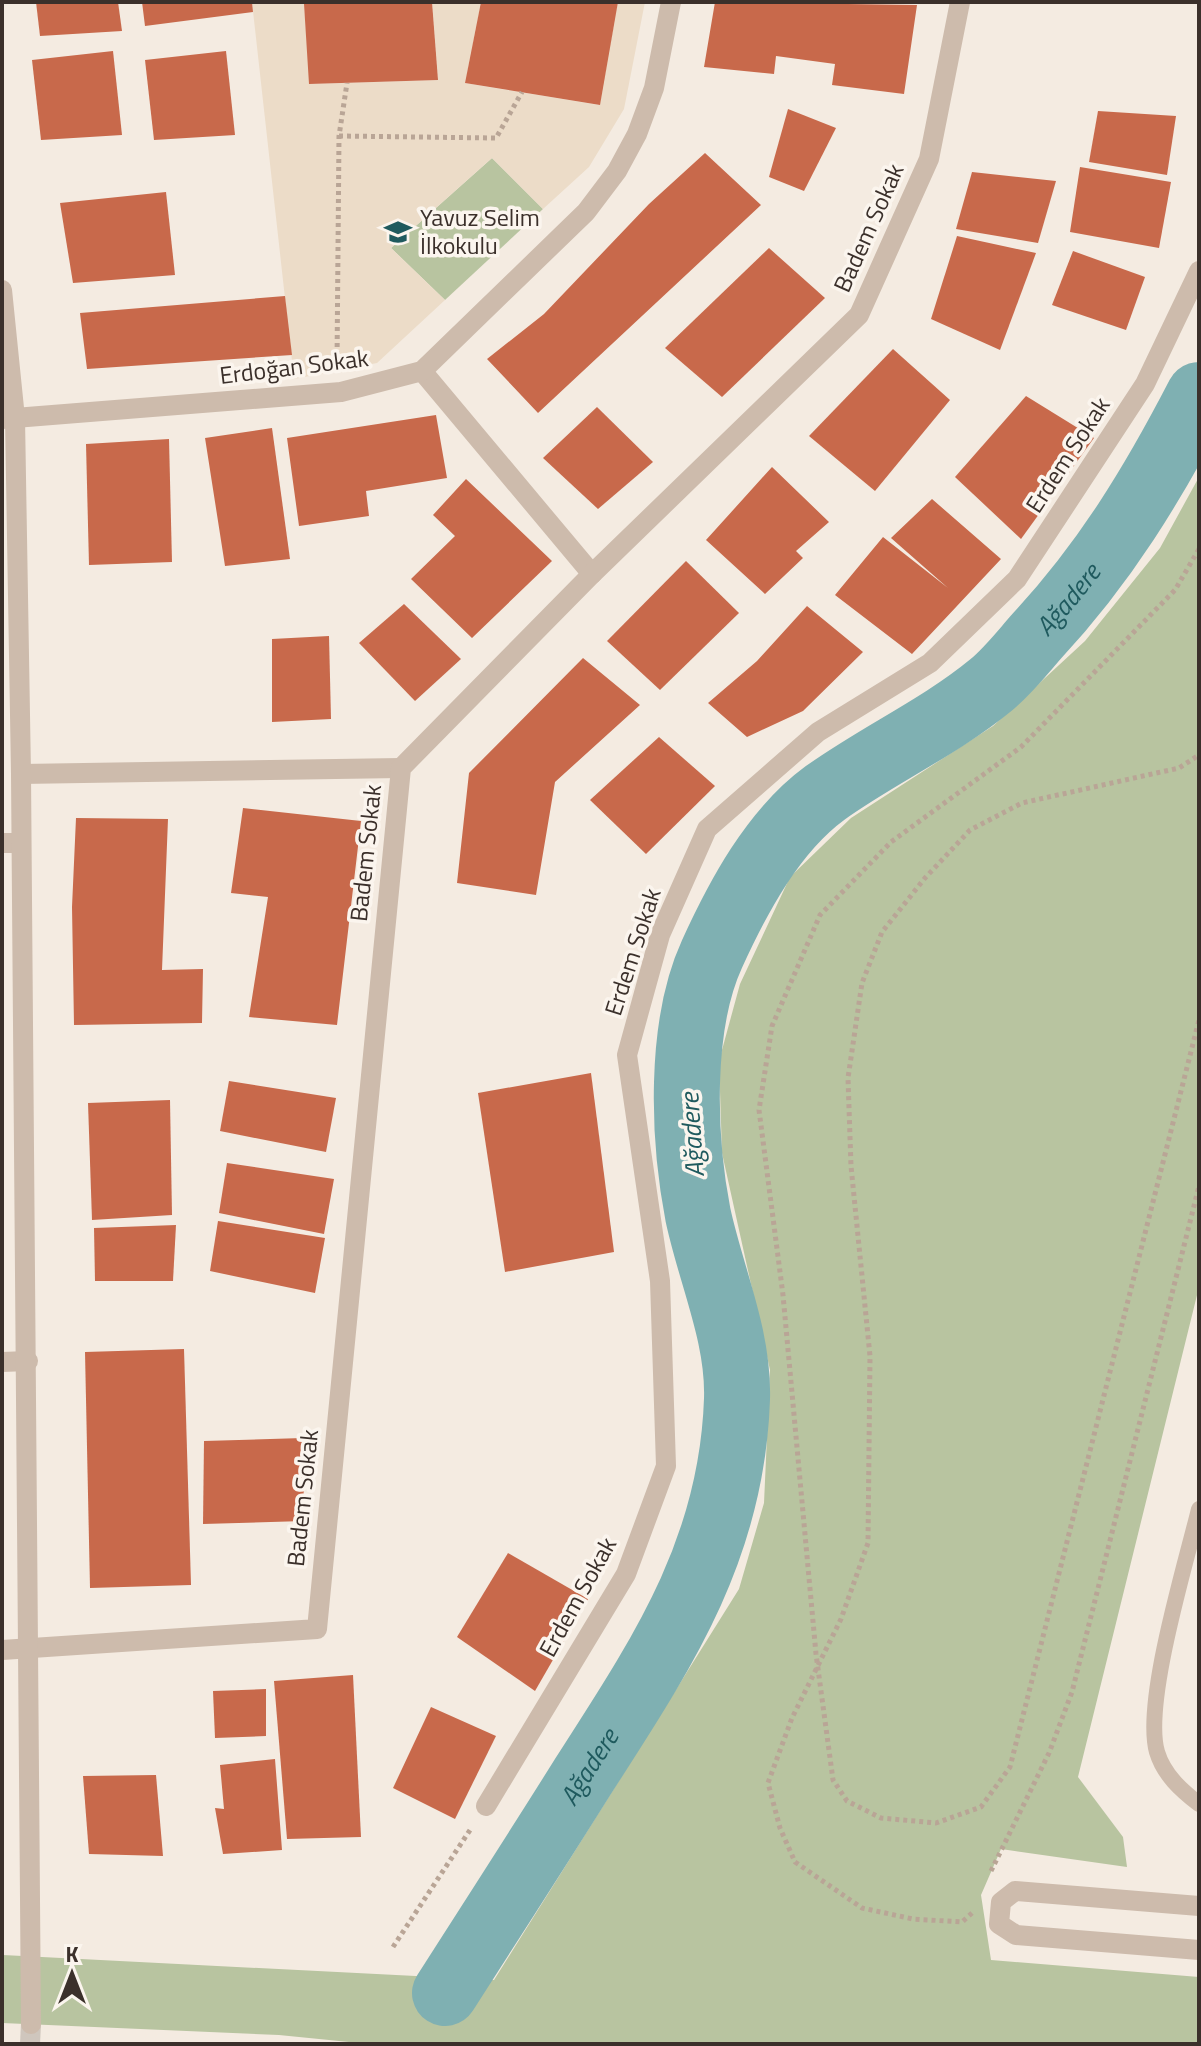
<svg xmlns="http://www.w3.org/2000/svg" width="1201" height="2046" font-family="'Titillium Web',sans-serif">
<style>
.green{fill:#b8c4a0}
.plaza{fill:#ecdcc8}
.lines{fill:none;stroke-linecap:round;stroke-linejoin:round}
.river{stroke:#7fb0b2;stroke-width:66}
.building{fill:#c8694b}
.tertiary-tunnel{stroke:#cfc6bd;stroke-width:20;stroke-dasharray:20 10;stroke-linecap:butt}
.path{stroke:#b9a596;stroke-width:5;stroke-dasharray:4 4;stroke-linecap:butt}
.service{stroke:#cdbbac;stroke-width:16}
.minor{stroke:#cdbbac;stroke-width:20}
.tertiary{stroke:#cdbbac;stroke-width:20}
.labels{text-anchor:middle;stroke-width:7;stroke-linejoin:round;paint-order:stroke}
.poi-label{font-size:24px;fill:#3b302b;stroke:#fbf5ee;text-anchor:start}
.street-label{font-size:24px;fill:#3b302b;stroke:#fbf5ee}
.water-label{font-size:26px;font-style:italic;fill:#1f5a5e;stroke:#fbf5ee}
</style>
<rect width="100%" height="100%" fill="#f4ebe1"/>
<g class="green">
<path d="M492,158L543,209L445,300L391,248Z"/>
<path d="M1199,477V1287L1078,1777L1123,1837L1127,1867L1001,1849L981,1895L991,1960L1199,1977V2044H369L279,2035L2,2023V1951L3,1955L494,1980L739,1589L764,1503L770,1370L722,1153L719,1061L740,984L790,877L851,818L993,726L1085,641L1160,548Z"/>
</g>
<path class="plaza" d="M252,2H320L304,4L310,84L438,80L432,2H481L465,83L599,105L618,2H645L624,109L589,167L543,209L492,158L391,248L445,300L377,363L294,379Z"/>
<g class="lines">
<path class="river" id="s1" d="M445,1993C491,1921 537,1850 582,1778C661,1655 732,1551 737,1399C739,1336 711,1276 698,1215C683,1138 679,1026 712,954C738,897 773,831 825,793C878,755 940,727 991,685C1008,671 1022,653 1036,637C1105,563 1153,484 1199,395"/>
</g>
<g class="building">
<path d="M36,2H118L122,31L40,36Z"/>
<path d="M142,2H252L253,12L145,26Z"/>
<path d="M432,2L438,80L309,84L304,4Z"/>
<path d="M481,2H618L600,105L465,83Z"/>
<path d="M715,2L917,5L904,94L832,85L835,64L776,56L774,74L704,67Z"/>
<path d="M113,51L122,135L41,140L32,60Z"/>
<path d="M226,51L235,135L154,140L145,60Z"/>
<path d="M788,109L836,128L804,191L769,177Z"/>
<path d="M1098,111L1176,116L1167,175L1089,162Z"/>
<path d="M705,153L761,205L538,413L487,359L544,314L649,204Z"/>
<path d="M1080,167L1171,182L1159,248L1070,232Z"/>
<path d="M972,172L1056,181L1038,243L956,229Z"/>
<path d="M166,192L175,275L73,283L60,203Z"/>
<path d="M957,236L1036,253L1000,350L931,319Z"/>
<path d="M769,248L825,298L722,397L665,348Z"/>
<path d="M1073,251L1145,277L1126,330L1052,305Z"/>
<path d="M285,296L292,355L87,369L80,313Z"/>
<path d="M893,349L950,400L875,491L809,436Z"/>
<path d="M1026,396L1094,438L1021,539L955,477Z"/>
<path d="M597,407L653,462L598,509L543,458Z"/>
<path d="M436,415L447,478L366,491L369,516L299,526L287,438Z"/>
<path d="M272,428L290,559L225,566L205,438Z"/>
<path d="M169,439L172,562L89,565L86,444Z"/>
<path d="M772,467L829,522L796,551L803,558L765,594L706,540Z"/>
<path d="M466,479L552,561L472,638L411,579L455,536L433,515Z"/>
<path d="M932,499L1001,559L912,654L835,595L883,537L948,588L891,538Z"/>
<path d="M686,561L739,613L660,690L607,641Z"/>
<path d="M404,604L461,659L415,701L359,643Z"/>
<path d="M807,606L863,652L803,711L747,737L708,703L757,661Z"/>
<path d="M329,636L331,719L272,722V639Z"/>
<path d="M583,658L640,705L555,782L536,895L457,883L469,773Z"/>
<path d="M659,737L715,786L646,854L590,800Z"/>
<path d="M243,808L361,821L337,1025L249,1017L268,897L231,893Z"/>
<path d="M76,818L168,819L162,970L203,969L202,1023L74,1025L72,907Z"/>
<path d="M591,1073L614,1252L505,1272L478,1093Z"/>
<path d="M229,1081L336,1098L326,1152L220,1131Z"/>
<path d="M170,1100L172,1215L92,1220L88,1103Z"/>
<path d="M227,1163L334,1179L324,1234L219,1213Z"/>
<path d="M218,1221L325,1238L315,1293L210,1271Z"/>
<path d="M176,1225L173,1281H95L94,1228Z"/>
<path d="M184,1349L191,1585L90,1588L85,1352Z"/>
<path d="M303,1438L304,1521L203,1524L204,1441Z"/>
<path d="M508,1553L588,1599L535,1691L457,1637Z"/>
<path d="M353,1675L361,1837L287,1839L274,1681Z"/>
<path d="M266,1689V1736L215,1738L213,1691Z"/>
<path d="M431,1707L496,1736L455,1819L393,1788Z"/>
<path d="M275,1759L282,1850L223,1854L215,1808L224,1809L220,1765Z"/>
<path d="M156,1775L163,1856L89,1854L83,1776Z"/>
</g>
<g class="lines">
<path class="tertiary-tunnel" d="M30,2044L31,2024"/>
<g class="path">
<path d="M339,136L496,138L522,92"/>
<path d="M337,363L339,136L347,83"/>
<path d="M1199,549L1175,590L1021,747L891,842L820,915L772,1026L759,1110L783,1295L816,1654L833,1780L847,1801L881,1818L936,1823L981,1807L1010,1767L1199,1020"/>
<path d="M991,1871L1049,1753L1072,1692L1199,1186"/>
<path d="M972,1913L962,1922L913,1919L862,1908L795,1862L780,1828L768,1783L792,1718L841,1619L868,1543L870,1356L851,1166L848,1078L862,983L882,932L925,878L970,830L1022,803L1179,768L1199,755"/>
<path d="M393,1947L472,1827"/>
</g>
<path class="service" d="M1199,1509C1186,1563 1143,1703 1157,1752C1164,1775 1181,1790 1199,1804"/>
<g class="minor">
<path d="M422,371L592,574"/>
<path d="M2,419L341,392L422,371L586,212L617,171L637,134L654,88L671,2"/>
<path d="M21,774L401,768"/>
<path d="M2,843H21"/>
<path d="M2,1362L28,1361"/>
<path d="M2,1650L317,1629L401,768L592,574L859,315L929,159L960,2"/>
<path d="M486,1806L626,1574L666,1466L660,1281L627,1055L660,935L707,829L818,732L930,663L1017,579L1145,384L1199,271"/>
<path d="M1199,1906L1015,1891L1001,1902L999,1924L1016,1935L1199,1950"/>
</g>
<path class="tertiary" d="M2,290L15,418L21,774L31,2024"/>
</g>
<defs>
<g id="school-bare" transform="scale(2.16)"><path d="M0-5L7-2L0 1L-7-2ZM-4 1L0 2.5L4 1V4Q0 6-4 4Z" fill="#1f5a5e" stroke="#fbf5ee" stroke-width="2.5" paint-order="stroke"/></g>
</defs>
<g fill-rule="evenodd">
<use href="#school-bare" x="398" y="232"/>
</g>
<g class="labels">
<g class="poi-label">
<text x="420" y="226">Yavuz Selim<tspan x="420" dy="28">İlkokulu</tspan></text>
</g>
<g class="street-label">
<text transform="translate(869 228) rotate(-66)" y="8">Badem Sokak</text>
<text transform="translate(294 367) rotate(-7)" y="8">Erdoğan Sokak</text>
<text transform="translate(1068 455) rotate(-57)" y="8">Erdem Sokak</text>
<text transform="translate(366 853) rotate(-84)" y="8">Badem Sokak</text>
<text transform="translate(633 952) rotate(-72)" y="8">Erdem Sokak</text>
<text transform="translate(303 1498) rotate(-84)" y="8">Badem Sokak</text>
<text transform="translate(578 1597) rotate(-61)" y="8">Erdem Sokak</text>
</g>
<g class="water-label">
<text dy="9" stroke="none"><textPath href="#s1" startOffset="1636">Ağadere</textPath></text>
<text transform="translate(692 1135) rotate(-94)" y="9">Ağadere</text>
<text dy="9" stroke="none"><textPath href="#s1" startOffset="268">Ağadere</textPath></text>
</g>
</g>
<rect width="1201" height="2046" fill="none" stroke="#3b302b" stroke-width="8"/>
<g transform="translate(72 1974)" stroke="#fbf5ee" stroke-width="6" paint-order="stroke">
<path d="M0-6L14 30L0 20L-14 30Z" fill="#3b302b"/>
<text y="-12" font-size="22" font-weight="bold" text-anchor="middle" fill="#3b302b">K</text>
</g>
</svg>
